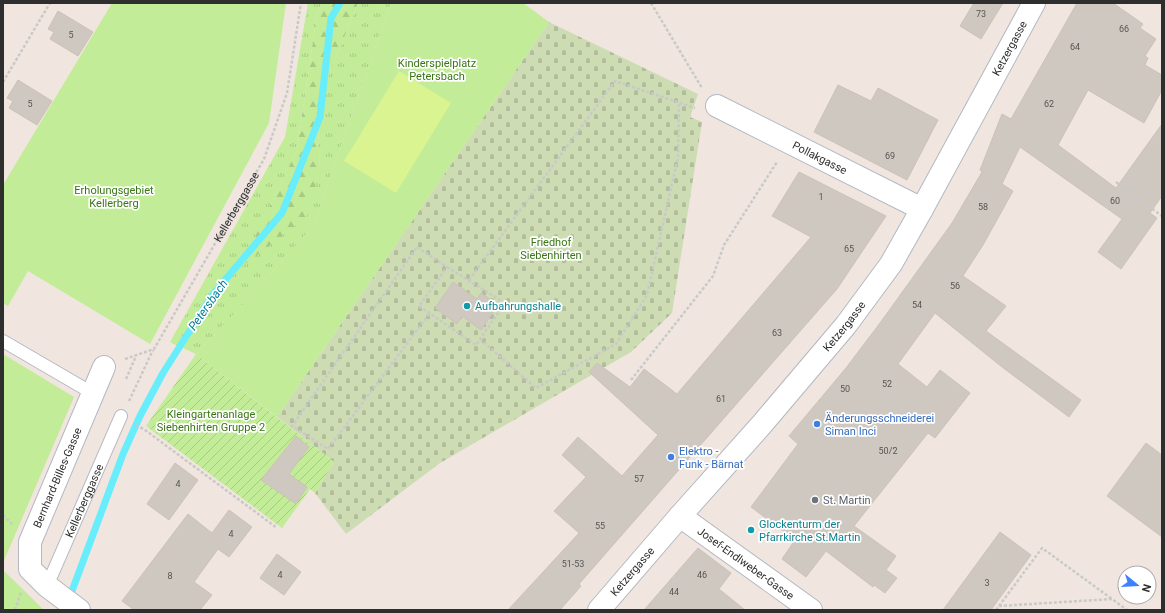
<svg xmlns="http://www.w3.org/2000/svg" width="1165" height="613" font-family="Roboto,sans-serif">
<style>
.grass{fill:url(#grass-tufts)}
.forest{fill:url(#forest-firs)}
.cemetery{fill:url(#cemetery-stones)}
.park{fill:#c2ec97}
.garden{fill:url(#garden-furrows)}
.pitch{fill:#daf492}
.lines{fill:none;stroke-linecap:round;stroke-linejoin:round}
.stream{stroke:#68edfc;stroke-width:7}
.building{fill:#cfc8c0;stroke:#cdc2b8}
.service-casing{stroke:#b3b8c2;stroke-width:14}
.minor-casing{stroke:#b3b8c2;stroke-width:24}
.secondary-casing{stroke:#b3b8c2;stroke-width:24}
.path{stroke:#c9c9c9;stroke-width:2.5;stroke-dasharray:3 2;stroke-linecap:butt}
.service{stroke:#fff;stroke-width:12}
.minor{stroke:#fff;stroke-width:22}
.secondary{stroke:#fff;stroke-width:22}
.culture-dot{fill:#0f9aa8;stroke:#fff;stroke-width:1.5}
.shop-dot{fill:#3f7fe0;stroke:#fff;stroke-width:1.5}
.worship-dot{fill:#6b7280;stroke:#fff;stroke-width:1.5}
.labels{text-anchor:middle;stroke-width:3.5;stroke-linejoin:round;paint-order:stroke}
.number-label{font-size:9px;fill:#565452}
.street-label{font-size:11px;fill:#2e2e2e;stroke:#fff}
.park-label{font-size:11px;fill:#387613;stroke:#fff}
.culture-label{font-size:11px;fill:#0d838f;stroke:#fff;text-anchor:start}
.shop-label{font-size:11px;fill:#366cbe;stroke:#fff;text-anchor:start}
.worship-label{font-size:11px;fill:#5b616d;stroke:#fff;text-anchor:start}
.water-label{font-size:12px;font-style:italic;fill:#037d98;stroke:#fff}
</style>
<defs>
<pattern id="grass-tufts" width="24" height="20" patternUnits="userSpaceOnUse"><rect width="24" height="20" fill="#c2ec97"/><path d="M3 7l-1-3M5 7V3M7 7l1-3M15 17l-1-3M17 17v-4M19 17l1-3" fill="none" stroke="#a7cb82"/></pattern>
<pattern id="forest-firs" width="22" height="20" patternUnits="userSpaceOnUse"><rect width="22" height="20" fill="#c2ec97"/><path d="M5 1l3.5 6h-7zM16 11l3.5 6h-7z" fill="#a7cb82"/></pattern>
<pattern id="cemetery-stones" width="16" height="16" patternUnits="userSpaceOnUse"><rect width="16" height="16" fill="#cedcb4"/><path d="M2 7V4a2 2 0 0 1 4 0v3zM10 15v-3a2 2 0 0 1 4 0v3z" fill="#b1bd9b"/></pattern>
<pattern id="garden-furrows" width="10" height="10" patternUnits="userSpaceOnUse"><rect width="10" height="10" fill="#c2ec97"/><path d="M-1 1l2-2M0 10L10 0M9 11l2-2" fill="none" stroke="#a7cb82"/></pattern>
</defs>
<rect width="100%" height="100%" fill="#f0e6df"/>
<path class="grass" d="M308,3H322L317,14L297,150L241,267L320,169L317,104L358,3H391L313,226L252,295L196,354L170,342L285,137Z"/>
<path class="forest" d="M322,3H358L317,104L320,169L307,217L240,268L297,150L317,14Z"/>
<path class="cemetery" d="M549,22L698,94L690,117L702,122L672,313L631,352L440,463L346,534L315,493L334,462L277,417Z"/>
<g class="park">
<path d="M112,3H286L269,123L150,344L28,271L8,306L3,303V185Z"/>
<path d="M391,3H523L549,22L277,417L196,354L252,295L313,226Z"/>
<path d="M3,354L74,397L3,563Z"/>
<path d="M3,570L44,610H3Z"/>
</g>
<path class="garden" d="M196,354L334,462L315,493L310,489L282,528L146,426Z"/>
<path class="pitch" d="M399,71L451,103L396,193L344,161Z"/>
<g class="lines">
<path class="stream" d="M69,599L123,454L140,416L163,373L213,294L282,213L320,117L331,18L340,3"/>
</g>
<g class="building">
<path d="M974,3H1003L981,39L960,26Z"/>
<path d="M1077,3H1113L1143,24L1140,28L1156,39L1145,56L1148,58L1145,65L1162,75V90L1144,123L1088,90L1058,145L1116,188L1162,124V196L1150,213L1157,218L1121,269L1098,252L1122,219L1020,147L1002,184L1013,191L983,245L963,276L1006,306L986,331L1081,400L1069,417L1002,367L935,313L898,364L927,387L940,370L970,393L935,438L928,433L854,526L896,556L886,570L897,578L885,593L874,585L873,587L826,551L806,577L782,559L795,540L751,507L798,444L789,436L846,368L880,323L952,223L982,172L980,170L1002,114L1011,119Z"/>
<path d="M58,11L93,32L78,56L50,39L54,32L48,29Z"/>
<path d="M18,80L52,101L37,125L9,108L13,101L7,98Z"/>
<path d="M838,85L871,101L878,88L938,120L907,180L814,132Z"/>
<path d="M799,172L886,216L837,289L579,584L581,586L560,610H508L579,533L554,511L586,477L562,455L578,437L622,476L658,435L589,372L597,363L630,387L644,369L677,394L811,237L772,216Z"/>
<path d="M453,282L477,299L481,293L498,305L481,330L462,316L457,324L435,308Z"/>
<path d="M296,436L309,447L289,474L307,487L296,504L261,480Z"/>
<path d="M1146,443L1162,455V537L1107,496Z"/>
<path d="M175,463L198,480L169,520L147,504Z"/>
<path d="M229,510L252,527L229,557L218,549L194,582L212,595L200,610H134L122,601L188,514L212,533Z"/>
<path d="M1000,532L1031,555L991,610H943Z"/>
<path d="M698,548L731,573L719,589L745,610H644Z"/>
<path d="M277,554L301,572L284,595L260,578Z"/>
</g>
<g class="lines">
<g class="service-casing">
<g id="service">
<path d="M3,341L94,394"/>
<path id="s2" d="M47,586L121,416"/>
</g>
</g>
<g class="minor-casing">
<g id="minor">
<path id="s3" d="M717,106L922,209"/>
<path id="s4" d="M680,516L811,610"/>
<path id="s5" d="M79,610L47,586L30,569V542L104,367"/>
</g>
</g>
<g class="secondary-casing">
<g id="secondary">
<path id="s6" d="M599,610L680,516L763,423L846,325L891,264L922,209L1034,3"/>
</g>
</g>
<g class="path">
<path d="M651,3L702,88"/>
<path d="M3,82L50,3"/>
<path d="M1116,182L1162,216"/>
<path d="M447,267L505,303L476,345L419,306Z"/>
<path d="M469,280L615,81L695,108"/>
<path d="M429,314L328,449L292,426L417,247L447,267"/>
<path d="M480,339L536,388L616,344L647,295L678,157L679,102"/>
<path id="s1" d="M125,359L154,349L264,159L287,93L301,3"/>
<path d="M126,379L136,356"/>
<path d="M631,380L713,276L724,245L777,162"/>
<path d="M129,401L153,350"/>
<path d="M136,425L145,430L277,528"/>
<path d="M3,515L12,524"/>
<path d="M999,606L1042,548L1112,599"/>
<path d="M15,610L21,592"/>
<path d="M996,610L999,606L1112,599L1127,610"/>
</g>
<use href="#service" class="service"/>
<use href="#minor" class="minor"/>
<use href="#secondary" class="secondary"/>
</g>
<g class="culture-dot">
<circle cx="467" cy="306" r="4"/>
<circle cx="751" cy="530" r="4"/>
</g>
<g class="shop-dot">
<circle cx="817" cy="424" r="4"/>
<circle cx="671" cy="457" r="4"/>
</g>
<circle class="worship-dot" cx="815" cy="500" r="4"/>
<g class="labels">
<g class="number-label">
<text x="981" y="17">73</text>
<text x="1124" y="32">66</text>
<text x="71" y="38">5</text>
<text x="1075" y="50">64</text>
<text x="30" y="107">5</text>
<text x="1049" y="107">62</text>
<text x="890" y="159">69</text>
<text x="821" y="200">1</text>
<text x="1115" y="204">60</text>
<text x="983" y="210">58</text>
<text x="849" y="252">65</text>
<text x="955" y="289">56</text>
<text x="917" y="308">54</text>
<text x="777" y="336">63</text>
<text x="887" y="387">52</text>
<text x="845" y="392">50</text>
<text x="721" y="402">61</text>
<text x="888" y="454">50/2</text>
<text x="639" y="482">57</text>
<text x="178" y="487">4</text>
<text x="600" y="529">55</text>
<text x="231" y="537">4</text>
<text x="573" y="567">51-53</text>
<text x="280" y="578">4</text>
<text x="702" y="578">46</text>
<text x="170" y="579">8</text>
<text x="987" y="586">3</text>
<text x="674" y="595">44</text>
</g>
<g class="street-label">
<text dy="4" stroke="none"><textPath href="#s6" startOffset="699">Ketzergasse</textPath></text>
<text dy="4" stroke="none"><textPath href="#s3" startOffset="115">Pollakgasse</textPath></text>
<text dy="4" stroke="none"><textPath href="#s1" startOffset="195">Kellerberggasse</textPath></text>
<text dy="4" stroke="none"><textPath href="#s6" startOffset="375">Ketzergasse</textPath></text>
<text dy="4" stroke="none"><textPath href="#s5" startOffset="161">Bernhard-Billes-Gasse</textPath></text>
<text dy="4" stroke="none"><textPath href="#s2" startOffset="93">Kellerberggasse</textPath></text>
<text dy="4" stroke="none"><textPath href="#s4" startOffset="81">Josef-Endlweber-Gasse</textPath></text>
<text dy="4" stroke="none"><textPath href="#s6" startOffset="51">Ketzergasse</textPath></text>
</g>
<g class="park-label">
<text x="437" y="67">Kinderspielplatz<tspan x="437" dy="13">Petersbach</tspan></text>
<text x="114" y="194">Erholungsgebiet<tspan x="114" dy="13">Kellerberg</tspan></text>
<text x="551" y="246">Friedhof<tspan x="551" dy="13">Siebenhirten</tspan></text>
<text x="211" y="418">Kleingartenanlage<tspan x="211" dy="13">Siebenhirten Gruppe 2</tspan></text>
</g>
<g class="culture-label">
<text x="475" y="310">Aufbahrungshalle</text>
<text x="759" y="528">Glockenturm der<tspan x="759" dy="13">Pfarrkirche St.Martin</tspan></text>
</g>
<g class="shop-label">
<text x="825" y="422">Änderungsschneiderei<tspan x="825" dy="13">Siman Inci</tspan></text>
<text x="679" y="455">Elektro -<tspan x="679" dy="13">Funk - Bärnat</tspan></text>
</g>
<g class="worship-label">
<text x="823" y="504">St. Martin</text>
</g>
<g class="water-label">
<text transform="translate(208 305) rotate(-55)" y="4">Petersbach</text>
</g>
</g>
<rect width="1165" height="613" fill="none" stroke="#2e2e2e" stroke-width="8"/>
<g transform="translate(1137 585) rotate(108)"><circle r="19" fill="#ffffff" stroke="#ababab"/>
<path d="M0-3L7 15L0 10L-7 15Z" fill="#3e81ff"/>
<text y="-6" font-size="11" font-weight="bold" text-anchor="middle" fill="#2e2e2e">N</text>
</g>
</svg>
